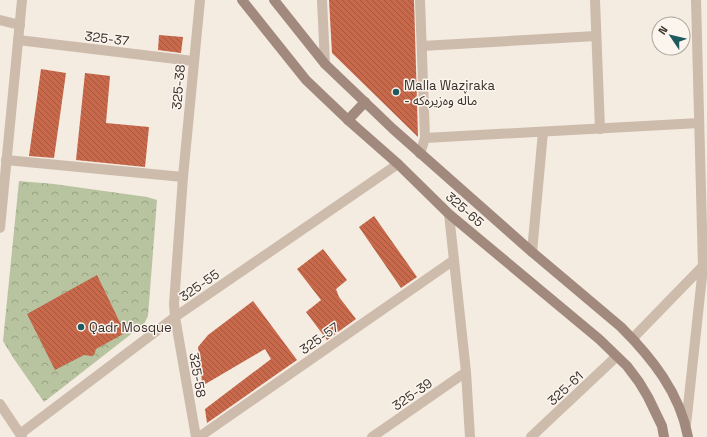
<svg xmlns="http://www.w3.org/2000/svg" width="707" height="437" font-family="'Space Grotesk','Noto Sans Arabic',sans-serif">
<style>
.park{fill:url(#park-crowns)}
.building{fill:url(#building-back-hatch)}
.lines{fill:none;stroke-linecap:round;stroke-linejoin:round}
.street{stroke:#cdbbac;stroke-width:10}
.secondary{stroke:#a18a7d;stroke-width:10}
.poi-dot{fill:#1f5a5e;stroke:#fbf5ee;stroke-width:1.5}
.labels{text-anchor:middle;stroke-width:3;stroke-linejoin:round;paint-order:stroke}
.street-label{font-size:13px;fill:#3b302b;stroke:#fbf5ee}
.poi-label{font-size:13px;fill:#3b302b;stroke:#fbf5ee;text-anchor:start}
</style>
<defs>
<pattern id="park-crowns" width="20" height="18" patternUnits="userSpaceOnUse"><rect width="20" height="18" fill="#b8c4a0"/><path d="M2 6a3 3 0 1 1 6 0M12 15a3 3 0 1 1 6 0" fill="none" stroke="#97a083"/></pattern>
<pattern id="building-back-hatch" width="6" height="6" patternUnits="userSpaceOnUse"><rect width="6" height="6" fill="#c8694b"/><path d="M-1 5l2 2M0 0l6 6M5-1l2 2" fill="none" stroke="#a4573f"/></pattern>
</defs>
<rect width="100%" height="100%" fill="#f4ebe1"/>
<path class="park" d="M19,181L54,184L147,197L157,200L148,316L144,324L44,402L14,359L3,341Z"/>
<g class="building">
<path d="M329,0H414L418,137L332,53Z"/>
<path d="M159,35L183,37L181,53L158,50Z"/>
<path d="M41,69L66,73L54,158L29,156Z"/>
<path d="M85,73L110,76L106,123L149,127L145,167L76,160Z"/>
<path d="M374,216L417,277L401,288L359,227Z"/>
<path d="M323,249L347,280L336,289L339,297L356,319L327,340L306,312L321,300L297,269Z"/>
<path d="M97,275L125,333L96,349L94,355L91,356L84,355L55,370L27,314Z"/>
<path d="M253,301L297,360L207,423L205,409L271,359L265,349L202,386L201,368L198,347L208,335Z"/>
</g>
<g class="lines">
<g class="street">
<path d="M322,0L325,64"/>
<path d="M420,0L425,138L420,154"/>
<path d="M595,0L600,129"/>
<path d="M0,20L20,25"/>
<path d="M18,40L193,61"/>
<path d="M422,46L596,36"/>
<path d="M425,138L699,123"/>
<path d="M6,160L183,177"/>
<path d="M449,214L466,372L470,437"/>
<path d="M0,228L22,0"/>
<path d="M532,252L543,132"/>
<path d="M633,338L703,266"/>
<path d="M0,404L22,437"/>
<path d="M686,425L703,267L696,0"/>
<path d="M20,434L175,317L398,164"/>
<path d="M196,437L175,317L174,304L183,177L200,0"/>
<path d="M199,437L454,260"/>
<path d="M372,437L466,372"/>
<path d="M531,437L616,357"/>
</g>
<g class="secondary">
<path d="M242,0L306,80L348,120L398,164L449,214L599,339L627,366L639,382L648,397L662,426L664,437"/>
<path d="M274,0L325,64L393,129L532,252L621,327C652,358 680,393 688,437"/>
<path d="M348,120L365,102"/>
</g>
</g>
<g class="poi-dot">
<circle cx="396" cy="92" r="4"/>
<circle cx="81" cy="327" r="4"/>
</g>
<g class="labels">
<g class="street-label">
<text transform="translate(107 38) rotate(7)" y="5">325-37</text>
<text transform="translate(178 87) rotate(-85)" y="5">325-38</text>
<text transform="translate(465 209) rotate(41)" y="5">325-65</text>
<text transform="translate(199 285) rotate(-35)" y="5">325-55</text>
<text transform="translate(319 338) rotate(-35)" y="5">325-57</text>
<text transform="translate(198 375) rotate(80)" y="5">325-58</text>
<text transform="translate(565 388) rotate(-43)" y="5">325-61</text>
<text transform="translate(412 394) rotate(-35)" y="5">325-39</text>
</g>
<g class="poi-label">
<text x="404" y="90">Malla Waziraka<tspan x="404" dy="15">- ماڵە وەزیرەکە</tspan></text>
<text x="89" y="332">Qadr Mosque</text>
</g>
</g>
<g transform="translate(671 36) rotate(305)"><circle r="19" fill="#fbf5ee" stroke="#aea6a0"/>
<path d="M0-3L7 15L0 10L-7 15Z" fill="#1f5a5e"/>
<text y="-6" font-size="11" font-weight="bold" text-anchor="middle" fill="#3b302b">N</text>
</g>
</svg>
